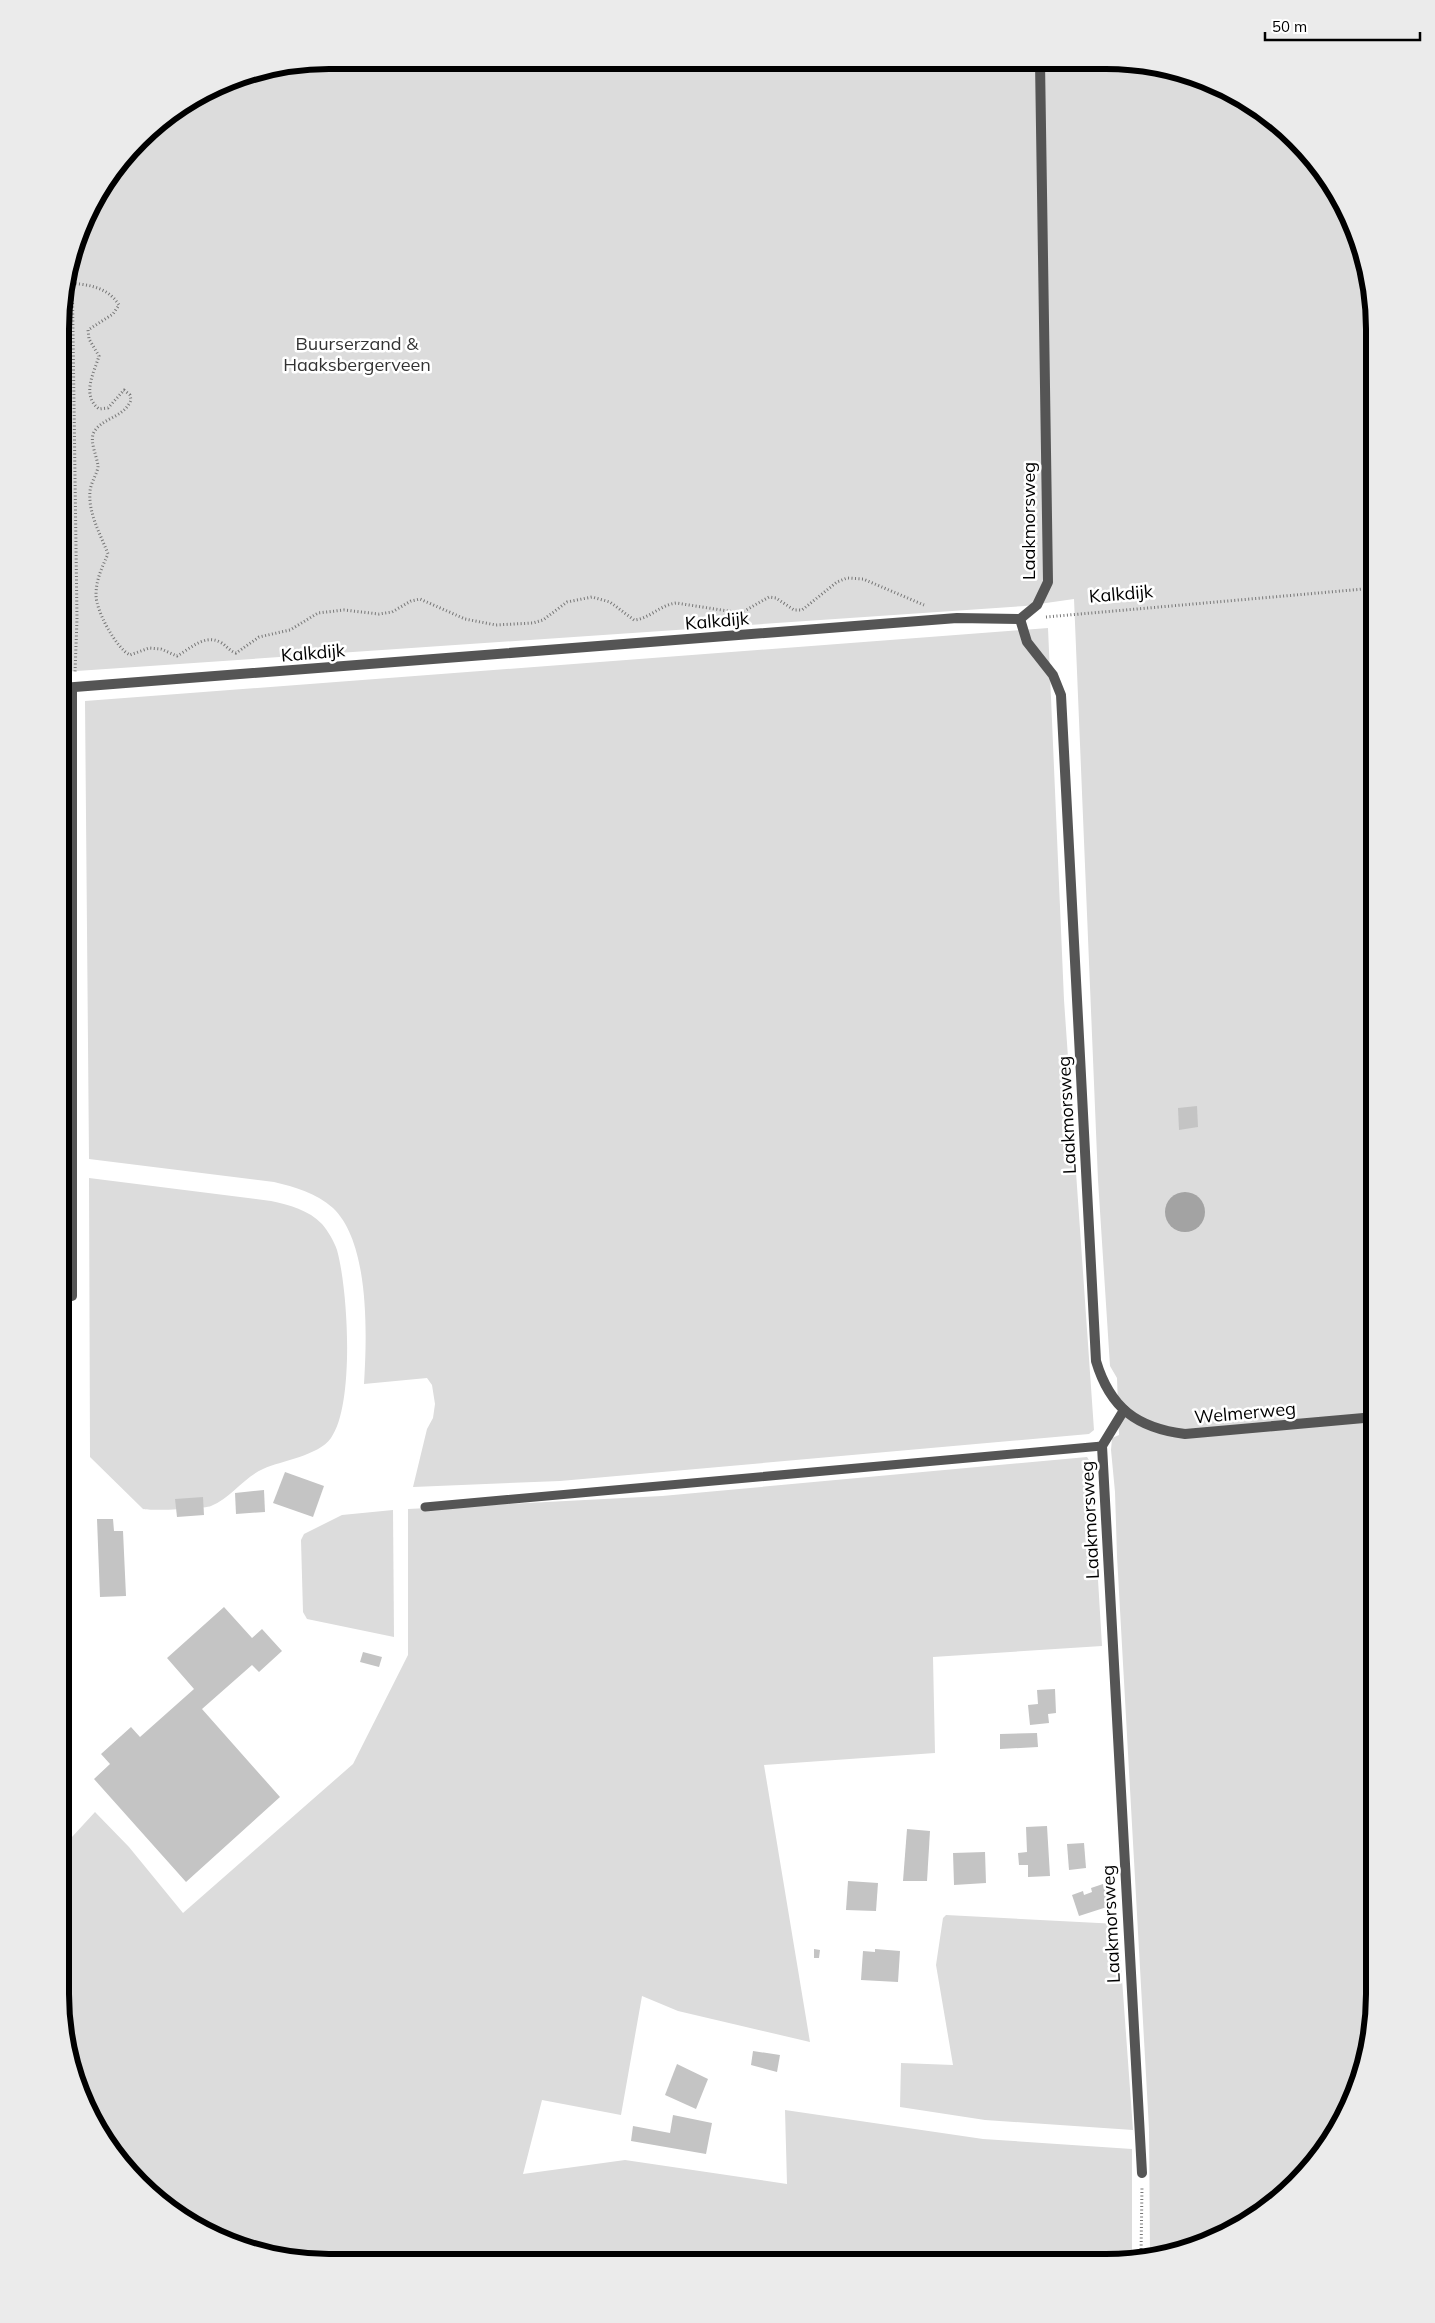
<svg xmlns="http://www.w3.org/2000/svg" width="1435" height="2323" font-family="Mulish,sans-serif">
<style>
.green{fill:#dcdcdc}
.water{fill:#a3a3a3}
.building{fill:#c4c4c4}
.lines{fill:none;stroke-linecap:round;stroke-linejoin:round}
.path{stroke:#777;stroke-width:3;stroke-dasharray:1 2.5;stroke-linecap:butt}
.lane{stroke:#555;stroke-width:9}
.street{stroke:#555;stroke-width:10}
.labels{text-anchor:middle;stroke-width:5;stroke-linejoin:round;paint-order:stroke}
.park-label{font-size:18px;fill:#333;stroke:#fff}
.street-label{font-size:18px;fill:#000;stroke:#fff}
.rim{fill:none;stroke:#000;stroke-width:6}
</style>
<rect width="100%" height="100%" fill="#fff"/>
<g class="green">
<path d="M328,60L1142,62L1210,81L1270,116L1320,165L1355,226L1375,328L1374,2013L1361,2081L1320,2158L1270,2207L1209,2243L1150,2254L1149,2129L1117,1556L1115,1492L1111,1450L1112,1438L1119,1435L1117,1378L1110,1366L1098,1180L1074,599L1025,606L62,672V294L88,209L151,127L226,80Z"/>
<path d="M1048,628L1064,1000L1094,1430L1089,1434L560,1481L413,1487L427,1429L433,1418L435,1404L432,1385L427,1378L364,1384C367,1336 370,1243 333,1208C316,1193 295,1187 274,1182L89,1159L85,701Z"/>
<path d="M89,1178L271,1201C289,1205 309,1210 322,1224C328,1231 334,1241 337,1250C348,1289 355,1405 331,1438C318,1456 283,1460 263,1469C243,1478 231,1498 211,1506C203,1509 150,1511 143,1509L90,1457Z"/>
<path d="M61,1200L62,1527H61Z"/>
<path d="M1087,1457L1091,1463L1102,1646L933,1657L935,1753L764,1765L810,2042L678,2011L642,1996L621,2115L542,2100L523,2174L625,2160L787,2184L785,2110L983,2139L1132,2149V2258L1107,2263L294,2261L225,2242L165,2207L115,2158L80,2097L60,1995V1850L95,1812L129,1847L183,1913L353,1764L408,1655V1509L662,1496Z"/>
<path d="M393,1510L394,1637L307,1619L303,1612L301,1540L304,1534L342,1515Z"/>
<path d="M946,1915L1118,1924L1133,2130L985,2120L900,2107L901,2063L953,2065L936,1965L943,1918Z"/>
</g>
<circle class="water" cx="1185" cy="1212" r="20"/>
<g class="building">
<path d="M1197,1106L1198,1127L1179,1130L1178,1108Z"/>
<path d="M285,1472L324,1486L313,1517L273,1503Z"/>
<path d="M264,1490L265,1512L236,1514L235,1493Z"/>
<path d="M203,1497L204,1515L177,1517L175,1499Z"/>
<path d="M97,1519H113L114,1531H123L126,1596L100,1597Z"/>
<path d="M224,1607L252,1638L262,1629L282,1651L259,1672L252,1665L202,1709L280,1797L186,1882L94,1779L110,1764L101,1754L131,1727L140,1737L194,1689L167,1658Z"/>
<path d="M60,1640H68L67,1757H60Z"/>
<path d="M363,1652L382,1657L379,1667L360,1662Z"/>
<path d="M1055,1689L1056,1713L1048,1714L1049,1723L1030,1725L1028,1705L1038,1704L1037,1690Z"/>
<path d="M1037,1733L1038,1747L1000,1749V1734Z"/>
<path d="M1047,1826L1050,1876L1028,1877V1865H1019L1018,1853L1027,1852L1026,1827Z"/>
<path d="M907,1829L930,1831L927,1881H903Z"/>
<path d="M1084,1843L1086,1868L1069,1870L1067,1844Z"/>
<path d="M985,1852L986,1883L954,1885L953,1853Z"/>
<path d="M848,1881L878,1883L876,1911L846,1910Z"/>
<path d="M1103,1884L1110,1906L1079,1916L1072,1895L1083,1891L1084,1895L1092,1892L1091,1888Z"/>
<path d="M814,1949L820,1950L819,1958H814Z"/>
<path d="M875,1949L900,1951L898,1982L861,1980L863,1951L875,1952Z"/>
<path d="M753,2051L780,2055L777,2072L751,2065Z"/>
<path d="M677,2064L708,2079L696,2109L665,2095Z"/>
<path d="M673,2115L712,2123L706,2154L631,2141L633,2126L670,2133Z"/>
</g>
<g class="lines">
<g class="path">
<path d="M72,261L77,619L75,673"/>
<path d="M65,283C86,284 107,286 119,305L113,314L88,330L89,339L99,356C94,373 81,395 99,409L108,408L124,390L130,395L131,400C124,418 103,417 94,432C89,441 97,456 98,466C98,472 91,482 90,491C88,513 100,533 108,554C102,567 96,580 96,595C96,611 116,648 130,655L149,648L161,649L177,656C190,649 204,634 220,642C226,645 229,651 236,653L259,637L290,630L318,613L344,610L379,614L392,612L411,601L420,599L465,619L496,625L533,623L543,620L567,602L592,597L610,602L634,620C649,619 660,605 676,603L741,613L769,597L776,598L794,610H802L837,582L847,578L863,579L924,605"/>
<path d="M63,292L64,667L67,673"/>
<path d="M1046,617L1375,588"/>
<path d="M60,1834L68,1826"/>
<path d="M1141,2256L1142,2186"/>
</g>
<path class="lane" d="M425,1507L1102,1446"/>
<g class="street">
<path d="M1020,619L1027,642L1053,675L1061,695L1096,1361C1110,1408 1137,1428 1185,1434L1375,1417"/>
<path d="M1020,619L1037,605L1048,582L1040,62"/>
<path d="M62,688L957,618L1020,619"/>
<path d="M72,688V1296"/>
<path d="M1124,1410L1102,1446L1142,2173"/>
</g>
</g>
<g class="labels">
<g class="park-label">
<text x="357" y="350">Buurserzand &amp;<tspan x="357" dy="21">Haaksbergerveen</tspan></text>
</g>
<g class="street-label">
<text transform="translate(1029 521) rotate(-90)" y="6">Laakmorsweg</text>
<text transform="translate(1121 594) rotate(-5)" y="6">Kalkdijk</text>
<text transform="translate(717 621) rotate(-5)" y="6">Kalkdijk</text>
<text transform="translate(313 653) rotate(-5)" y="6">Kalkdijk</text>
<text transform="translate(1067 1115) rotate(-93)" y="6">Laakmorsweg</text>
<text transform="translate(1245 1413) rotate(-5)" y="6">Welmerweg</text>
<text transform="translate(1090 1520) rotate(-93)" y="6">Laakmorsweg</text>
<text transform="translate(1111 1924) rotate(-93)" y="6">Laakmorsweg</text>
</g>
</g>
<path d="M0 0H1435V2323H0ZM329 69H1106A260 260 0 0 1 1366 329V1994A260 260 0 0 1 1106 2254H329A260 260 0 0 1 69 1994V329A260 260 0 0 1 329 69Z" fill="#ebebeb" fill-rule="evenodd"/>
<path class="rim" d="M329 69H1106A260 260 0 0 1 1366 329V1994A260 260 0 0 1 1106 2254H329A260 260 0 0 1 69 1994V329A260 260 0 0 1 329 69Z"/>
<path d="M1265 32v8h155v-8" fill="none" stroke="#000000" stroke-width="2.5"/>
<text x="1272" y="32" font-size="15" fill="#000000" stroke="#ffffff" stroke-width="4" paint-order="stroke">50 m</text>
</svg>
